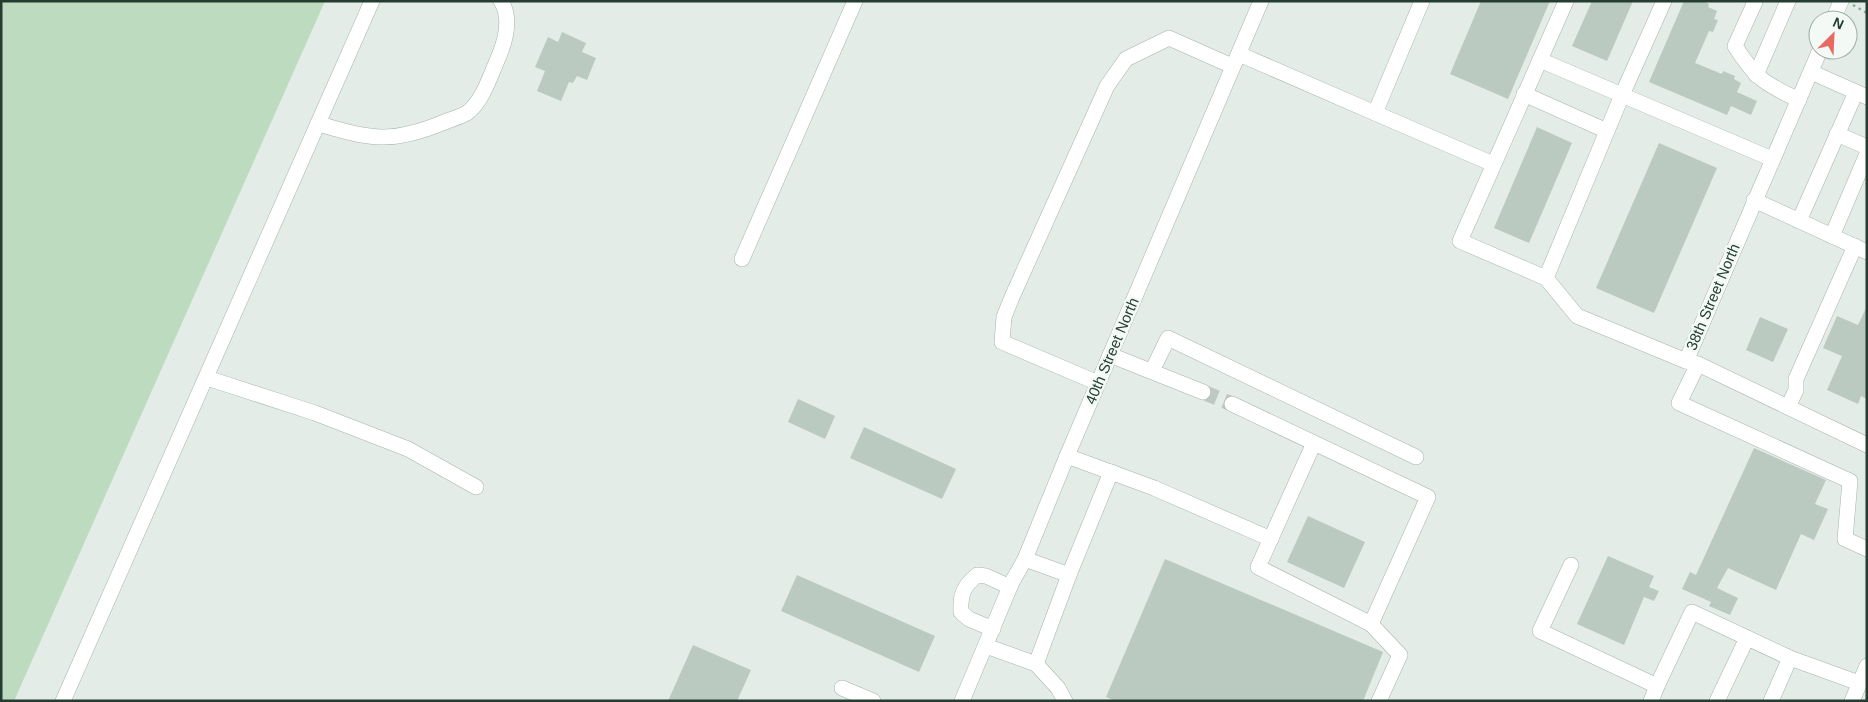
<svg xmlns="http://www.w3.org/2000/svg" width="1868" height="702" font-family="Helvetica,sans-serif">
<style>
.green{fill:#bddcbf}
.building{fill:#bbcac1}
.lines{fill:none;stroke-linecap:round;stroke-linejoin:round}
.minor-tunnel{stroke:#bdc9c2;stroke-width:15;stroke-dasharray:15 8;stroke-linecap:butt}
.minor-casing{stroke:#a6b4ac;stroke-width:16}
.path{stroke:#85ad99;stroke-width:2.5;stroke-dasharray:2.5 4;stroke-linecap:butt}
.minor{stroke:#fff;stroke-width:15}
.labels{text-anchor:middle;stroke-width:5;stroke-linejoin:round;paint-order:stroke}
.street-label{font-size:15px;fill:#243c31;stroke:#f3f9f5}
</style>
<rect width="100%" height="100%" fill="#e3ece6"/>
<path class="green" d="M1,1H325L14,701H1Z"/>
<g class="building">
<path d="M1481,1H1550L1508,99L1450,74Z"/>
<path d="M1592,1H1633L1607,61L1572,46Z"/>
<path d="M1684,1H1703L1709,4L1708,7L1717,11L1714,19L1718,20L1713,32L1709,31L1695,63L1722,74L1723,71L1735,76L1734,79L1741,83L1737,92L1757,101L1751,115L1731,106L1727,115L1649,82Z"/>
<path d="M562,32L586,43L582,52L596,58L587,80L577,76L573,83L569,82L561,101L537,91L545,71L535,67L548,37L558,42Z"/>
<path d="M1537,127L1572,143L1529,243L1494,228Z"/>
<path d="M1659,143L1717,168L1654,313L1596,288Z"/>
<path d="M1867,306V399L1861,396L1858,404L1827,390L1842,356L1823,348L1837,316L1858,325Z"/>
<path d="M1760,317L1788,329L1773,362L1746,350Z"/>
<path d="M798,399L835,416L825,439L788,422Z"/>
<path d="M864,427L956,469L942,499L850,458Z"/>
<path d="M1754,448L1826,480L1815,504L1828,509L1814,540L1801,534L1776,590L1728,568L1717,588L1738,598L1730,615L1709,606L1711,602L1682,589L1690,572L1696,575Z"/>
<path d="M1308,516L1365,542L1344,588L1287,562Z"/>
<path d="M1608,556L1654,576L1649,587L1659,591L1654,601L1644,597L1624,645L1577,624Z"/>
<path d="M1165,559L1383,652L1363,701H1116L1106,697Z"/>
<path d="M797,575L935,636L919,672L781,611Z"/>
<path d="M693,645L751,670L737,701H668Z"/>
</g>
<g class="lines">
<path class="minor-tunnel" d="M1203,392L1232,404"/>
<g class="minor-casing">
<g id="minor">
<path d="M1753,1L1755,2L1735,46C1755,78 1765,84 1799,100"/>
<path d="M1833,20L1841,1"/>
<path d="M1820,50L1686,361L1698,364L1867,445"/>
<path d="M1239,54L1375,113L1422,1"/>
<path d="M1540,60L1622,95L1664,1"/>
<path d="M1811,72L1867,97"/>
<path d="M1756,75L1788,1"/>
<path d="M1524,94L1607,131"/>
<path d="M1375,113L1493,164"/>
<path d="M319,124C370,139 391,144 442,123C449,120 460,117 467,113C483,101 491,74 499,56C506,39 511,17 501,1"/>
<path d="M1837,134L1867,147"/>
<path d="M1754,200L1867,252"/>
<path d="M1799,221L1856,92"/>
<path d="M1832,236L1867,154"/>
<path d="M742,259L855,1"/>
<path d="M1546,278L1460,241L1566,1"/>
<path d="M1110,355L1203,392"/>
<path d="M1686,361L1577,316L1546,278L1622,95L1772,159"/>
<path d="M1698,364L1679,403L1850,481L1845,539L1867,549"/>
<path d="M1152,371L1168,338L1416,457"/>
<path d="M207,378L315,413L408,449L476,487"/>
<path d="M1098,383L1002,342L1004,317L1012,297L1107,86L1126,59L1169,38L1232,66"/>
<path d="M1232,404L1428,497L1371,624L1258,567L1314,443"/>
<path d="M1788,407L1796,390V379L1855,246"/>
<path d="M1067,456L1154,488L1271,539"/>
<path d="M1571,565L1540,631L1657,686L1692,612L1790,658L1859,683"/>
<path d="M1069,575L1111,472"/>
<path d="M1371,624L1400,655L1379,701"/>
<path d="M993,629L969,619L961,612C960,594 964,586 977,575L986,576L1010,587"/>
<path d="M986,646L1036,664L1069,575L1025,559"/>
<path d="M1036,664L1058,688L1065,701"/>
<path d="M842,688L873,701"/>
<path d="M63,701L372,1"/>
<path d="M962,701L1012,582L1025,559L1067,456L1261,1"/>
<path d="M1651,701L1657,686"/>
<path d="M1717,701L1747,638"/>
<path d="M1771,701L1790,658"/>
<path d="M1852,701L1867,666"/>
</g>
</g>
<path class="path" d="M1853,5L1867,13"/>
<use href="#minor" class="minor"/>
</g>
<g class="labels">
<g class="street-label">
<text transform="translate(1713 297) rotate(-67)" y="5">38th Street North</text>
<text transform="translate(1112 351) rotate(-67)" y="5">40th Street North</text>
</g>
</g>
<rect width="1868" height="702" fill="none" stroke="#243c31" stroke-width="5"/>
<g transform="translate(1833 35) rotate(24)"><circle r="24" fill="#f3f9f5" stroke="#a0ada7"/>
<path d="M0-4L9 19L0 12L-9 19Z" fill="#e96a64"/>
<text y="-8" font-size="14" font-weight="bold" text-anchor="middle" fill="#243c31">N</text>
</g>
</svg>
